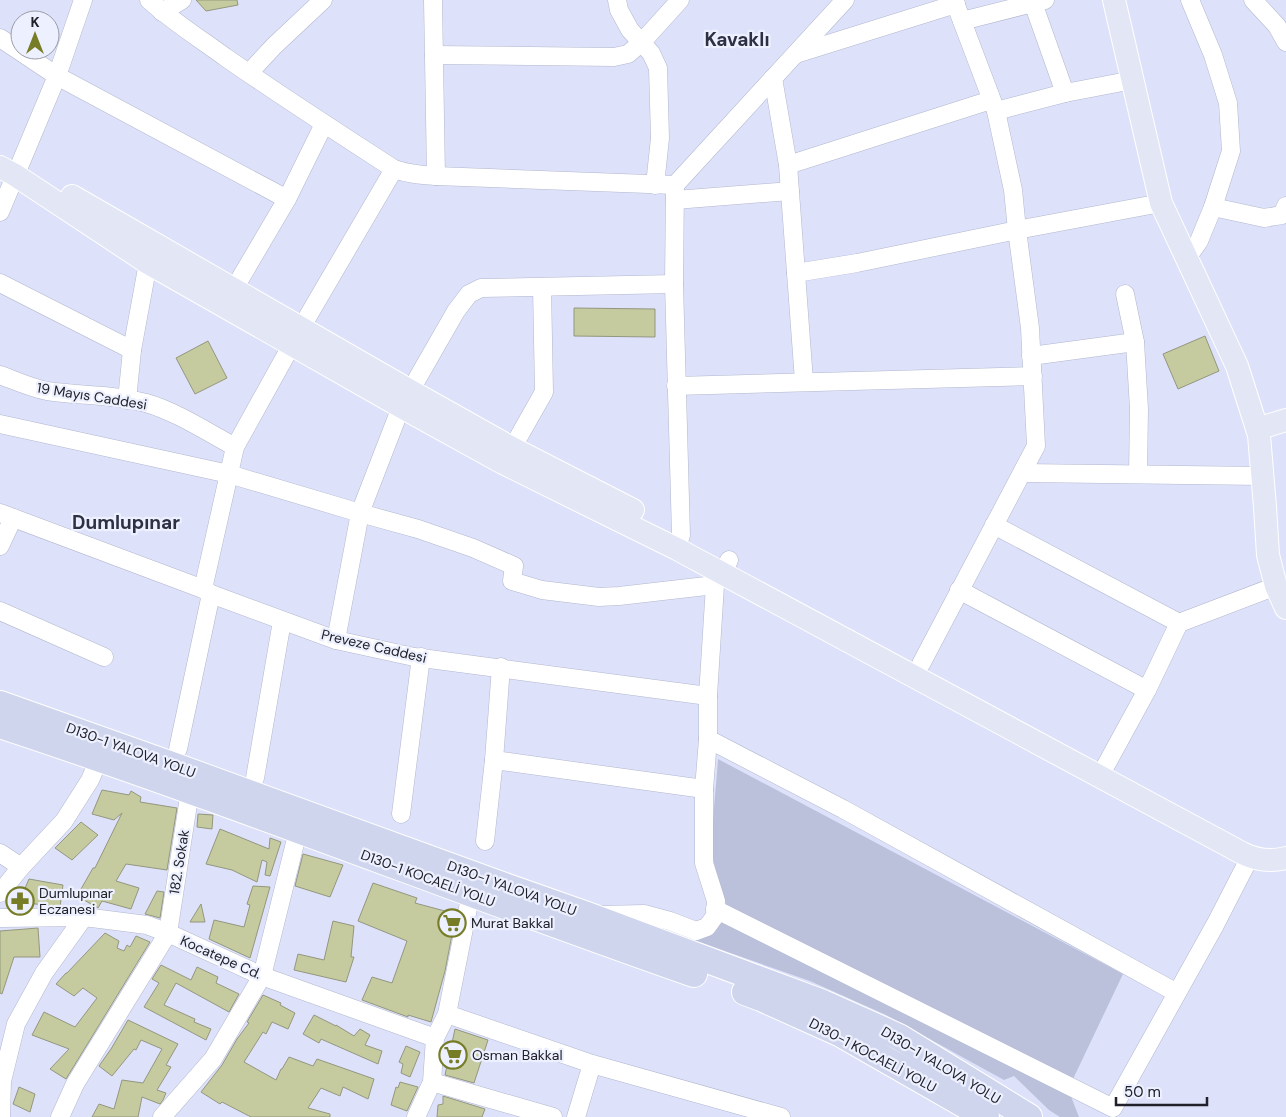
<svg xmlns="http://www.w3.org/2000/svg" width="1286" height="1117" font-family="'DM Sans',sans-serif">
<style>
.green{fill:#bbc0db}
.building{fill:#c5ca9f;stroke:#94977f}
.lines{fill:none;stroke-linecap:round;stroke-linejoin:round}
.minor-casing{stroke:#b2b7ce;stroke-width:19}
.major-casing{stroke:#fff;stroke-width:24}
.highway-casing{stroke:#fff;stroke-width:28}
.minor{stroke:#fff;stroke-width:18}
.major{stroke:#e3e6f5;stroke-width:22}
.highway{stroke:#d0d5ee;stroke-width:26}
.labels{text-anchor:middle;stroke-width:4.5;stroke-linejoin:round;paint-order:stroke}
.street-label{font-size:14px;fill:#20212a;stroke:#edf0fe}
.poi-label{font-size:14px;fill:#20212a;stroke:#edf0fe;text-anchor:start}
.district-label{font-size:19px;font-weight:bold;fill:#2e3144;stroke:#edf0fe}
</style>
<rect width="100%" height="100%" fill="#dde2fa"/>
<g class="green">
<path d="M718,759L1123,974L1073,1079L727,906C721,890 715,873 713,857C711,825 716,791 718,759Z"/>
<path d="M723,916L1070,1094L1079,1117H1060L1049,1110L1014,1076L1004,1080L886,1015L810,981L679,935L701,938Z"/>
</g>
<g class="building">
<path d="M196,0H237L238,5L206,11Z"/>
<path d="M574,308L655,309V337L574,336Z"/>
<path d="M1205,336L1219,371L1178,389L1163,354Z"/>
<path d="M208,341L227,378L195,394L176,358Z"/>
<path d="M102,790L129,795L131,791L141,797L140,802L177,808L167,870L126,864L116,881L139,888L131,909L102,901L98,908L77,896L93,868H95L122,813L114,820L92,814Z"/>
<path d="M198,814L213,815L212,829L197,827Z"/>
<path d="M81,822L98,835L72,860L55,848Z"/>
<path d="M220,829L269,849L270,838L281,842L270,876L265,875L267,862L262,860L257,882L232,870L206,864Z"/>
<path d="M303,854L343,865L330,897L295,886Z"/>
<path d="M29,879L63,885L60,907L19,902Z"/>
<path d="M373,883L417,898L415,903L456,914L445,971L431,1022L408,1015V1017L362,1000L372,977L392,983L407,941L358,921Z"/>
<path d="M253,886L270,887L250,958L209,939L214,920L244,927L250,905L247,904Z"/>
<path d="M157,891L164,892L160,918L145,914Z"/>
<path d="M201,904L205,922H190Z"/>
<path d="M333,921L354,926L351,957H354L346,982L294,970L298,954L324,960Z"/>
<path d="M38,928L40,957H14L2,994L0,993V931Z"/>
<path d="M105,933L119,941L117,948L124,951L127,945L130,947L136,936L150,942L66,1079L50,1069L69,1049L32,1035L44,1012L75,1027L97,998L83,988L74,996L56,984L66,973H67Z"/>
<path d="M161,965L191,980L197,967L218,977L216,983L239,994L229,1012L176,983L164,1005L195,1019L194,1022L211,1029L206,1040L144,1007L159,983L152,979Z"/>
<path d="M263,995L281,1003L280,1005L295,1013L288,1029L272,1022L266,1034L263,1032L244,1062L276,1080L281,1069H282L289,1057L313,1066L317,1059L374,1079L368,1099L343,1087L340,1096L321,1088L308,1108L330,1114V1117H251L222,1102L220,1104L201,1092L222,1065L237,1039L249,1023L247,1022Z"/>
<path d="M314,1015L336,1026V1025L354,1036L360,1029L370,1035L365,1045L382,1051L378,1064L321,1039L319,1043L303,1034Z"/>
<path d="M128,1020L178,1044L166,1065L171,1067L157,1090L166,1093L163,1100L160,1104L142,1097L138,1117H92L99,1104L114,1109L122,1080L143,1083L162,1049L141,1040L136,1050L134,1049L112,1076L99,1066L111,1049Z"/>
<path d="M455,1029L488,1040L474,1083L445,1075Z"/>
<path d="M406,1046L420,1052L410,1077L401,1073L403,1064L399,1062Z"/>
<path d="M400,1082L418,1087L407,1111L391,1105L396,1087L398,1088Z"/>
<path d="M19,1087L35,1094L30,1112L13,1104Z"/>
<path d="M443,1096L485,1109L482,1117H437L438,1105L443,1104Z"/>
</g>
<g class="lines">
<g class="minor-casing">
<g id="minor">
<path d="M149,0C172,21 199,38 225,57C281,96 337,132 394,169C408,174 421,175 436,176L675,185"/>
<path d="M433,0L436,176"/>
<path d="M617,0L619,10L630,30L651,53L658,68L660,138L655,185"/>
<path d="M1253,0L1277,26L1286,42"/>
<path d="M1033,3L1065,93"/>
<path d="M162,12L182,0"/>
<path d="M962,21L1045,0"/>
<path d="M0,38L57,76L287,199"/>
<path d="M796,54L956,4"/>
<path d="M434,55L614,57L628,54L642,42L680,0"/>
<path d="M249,73L274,46L323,0"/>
<path d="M773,78L788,165L804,381"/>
<path d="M996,111L1065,93L1133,80"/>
<path d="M788,165L991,100"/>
<path d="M675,200L790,191"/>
<path d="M1213,207L1264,218L1282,215L1286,206"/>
<path d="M0,212L57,76L83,0"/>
<path d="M1187,258L1199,241L1213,207L1231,151L1228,103L1213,55L1190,0"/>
<path d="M796,273L857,263L1017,230L1161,203"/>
<path d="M0,283L132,350"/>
<path d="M234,289L287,199L324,124"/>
<path d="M1125,294L1135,342L1139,409L1138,474"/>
<path d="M1031,356L1135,342"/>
<path d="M0,375C16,381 31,388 47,391C80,396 114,394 146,403C175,411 209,433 235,447"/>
<path d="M676,386L1033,376"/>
<path d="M127,400L132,350L148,263"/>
<path d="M0,424L229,474L360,513L418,529L473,548L514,566L512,581L542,590L599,597L619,596L715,585"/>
<path d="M506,459L544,392L542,287"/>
<path d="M1023,473L1263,476"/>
<path d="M0,513L203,589L211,594L336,640L414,657L708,696"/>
<path d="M994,525L1179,623"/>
<path d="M0,546L13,518"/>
<path d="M677,549L681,535L674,284L675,185L845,0"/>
<path d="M203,589L235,447L301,328L394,169"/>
<path d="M959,590L1147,690"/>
<path d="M0,611L104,657"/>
<path d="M336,640L360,513L401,407L456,311L469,294L481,288L674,284"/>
<path d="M921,664L1036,446L1030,328L1017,230L1013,190L996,111L954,0"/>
<path d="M501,667L494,760L704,789"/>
<path d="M708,739L843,809L1177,993"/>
<path d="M178,749L211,594"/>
<path d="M1106,765L1147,690L1179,623L1276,586"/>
<path d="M255,778L282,621"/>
<path d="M401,814L421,657"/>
<path d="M485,841L494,760"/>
<path d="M0,853L21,867"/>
<path d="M0,893L21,867L64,821L90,780L99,759"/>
<path d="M715,909L1113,1108L1215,925L1250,857"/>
<path d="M600,915L644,914L670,921L696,931L707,927L715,916L716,901L704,863V789L708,739V696L715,585L723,574L729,560"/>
<path d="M0,918L84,917L147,925L168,933L262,976L435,1038"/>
<path d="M447,1014L592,1064L781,1117"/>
<path d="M432,1082L553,1117"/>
<path d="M1,1117L2,1081L16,1024L44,973L84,917"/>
<path d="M60,1117L75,1084L168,933L190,791"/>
<path d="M162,1117L213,1059L262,976L298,831"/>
<path d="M416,1117L432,1082L435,1038L447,1014L471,893"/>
<path d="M576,1117L592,1064"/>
</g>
</g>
<g class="major-casing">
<g id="major">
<path d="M1114,0L1161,203L1237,366L1259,435L1265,507L1268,555L1276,586L1286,608"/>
<path d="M0,167L15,175L148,263L396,404L503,463L677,549L1242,853C1256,860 1271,862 1286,858"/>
<path d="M72,196L407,389L512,448L633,510"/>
<path d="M1257,429L1286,420"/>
</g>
</g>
<g class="highway-casing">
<g id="highway">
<path d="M0,704L172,765L499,884L587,915L823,1003L899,1037L1029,1117"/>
<path d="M0,725C233,802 462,893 694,974"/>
<path d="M745,992L761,998L841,1034L986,1117"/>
</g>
</g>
<use href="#minor" class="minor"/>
<use href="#major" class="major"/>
<use href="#highway" class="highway"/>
</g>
<defs>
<g id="pharmacy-ring" transform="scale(1.4375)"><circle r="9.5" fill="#edf0fe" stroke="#777c26" stroke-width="1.5"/><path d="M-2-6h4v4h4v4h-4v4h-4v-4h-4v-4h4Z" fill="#777c26"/></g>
<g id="supermarket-ring" transform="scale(1.4375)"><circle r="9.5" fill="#edf0fe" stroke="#777c26" stroke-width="1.5"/><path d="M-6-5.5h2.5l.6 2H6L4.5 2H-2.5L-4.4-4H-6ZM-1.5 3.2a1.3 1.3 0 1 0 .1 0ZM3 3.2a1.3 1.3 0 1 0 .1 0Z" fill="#777c26"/></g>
</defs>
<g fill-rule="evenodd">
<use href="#pharmacy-ring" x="20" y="901"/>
<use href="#supermarket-ring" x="452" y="923"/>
<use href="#supermarket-ring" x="453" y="1055"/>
</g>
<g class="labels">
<g class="street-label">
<text transform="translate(92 396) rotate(9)" y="5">19 Mayıs Caddesi</text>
<text transform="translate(374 646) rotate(13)" y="5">Preveze Caddesi</text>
<text transform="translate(131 750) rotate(20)" y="5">D130-1 YALOVA YOLU</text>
<text transform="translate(179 862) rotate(-81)" y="5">182. Sokak</text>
<text transform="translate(428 878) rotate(20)" y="5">D130-1 KOCAELİ YOLU</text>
<text transform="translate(512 888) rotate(20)" y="5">D130-1 YALOVA YOLU</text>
<text transform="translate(221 957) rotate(24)" y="5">Kocatepe Cd.</text>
<text transform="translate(873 1055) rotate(28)" y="5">D130-1 KOCAELİ YOLU</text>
<text transform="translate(941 1065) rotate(31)" y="5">D130-1 YALOVA YOLU</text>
</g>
<g class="poi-label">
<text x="39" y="898">Dumlupınar<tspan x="39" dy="16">Eczanesi</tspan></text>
<text x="471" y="928">Murat Bakkal</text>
<text x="472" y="1060">Osman Bakkal</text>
</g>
<g class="district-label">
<text x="737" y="46">Kavaklı</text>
<text x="126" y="529">Dumlupınar</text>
</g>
</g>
<g transform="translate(35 35)"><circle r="24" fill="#edf0fe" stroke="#9b9da9"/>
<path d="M0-4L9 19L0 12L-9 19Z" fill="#777c26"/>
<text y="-8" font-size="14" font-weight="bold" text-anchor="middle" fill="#20212a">K</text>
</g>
<path d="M1116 1097v8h91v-8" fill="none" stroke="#20212a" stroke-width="2.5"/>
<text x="1124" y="1097" font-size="15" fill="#20212a" stroke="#edf0fe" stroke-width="4" paint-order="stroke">50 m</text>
</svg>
